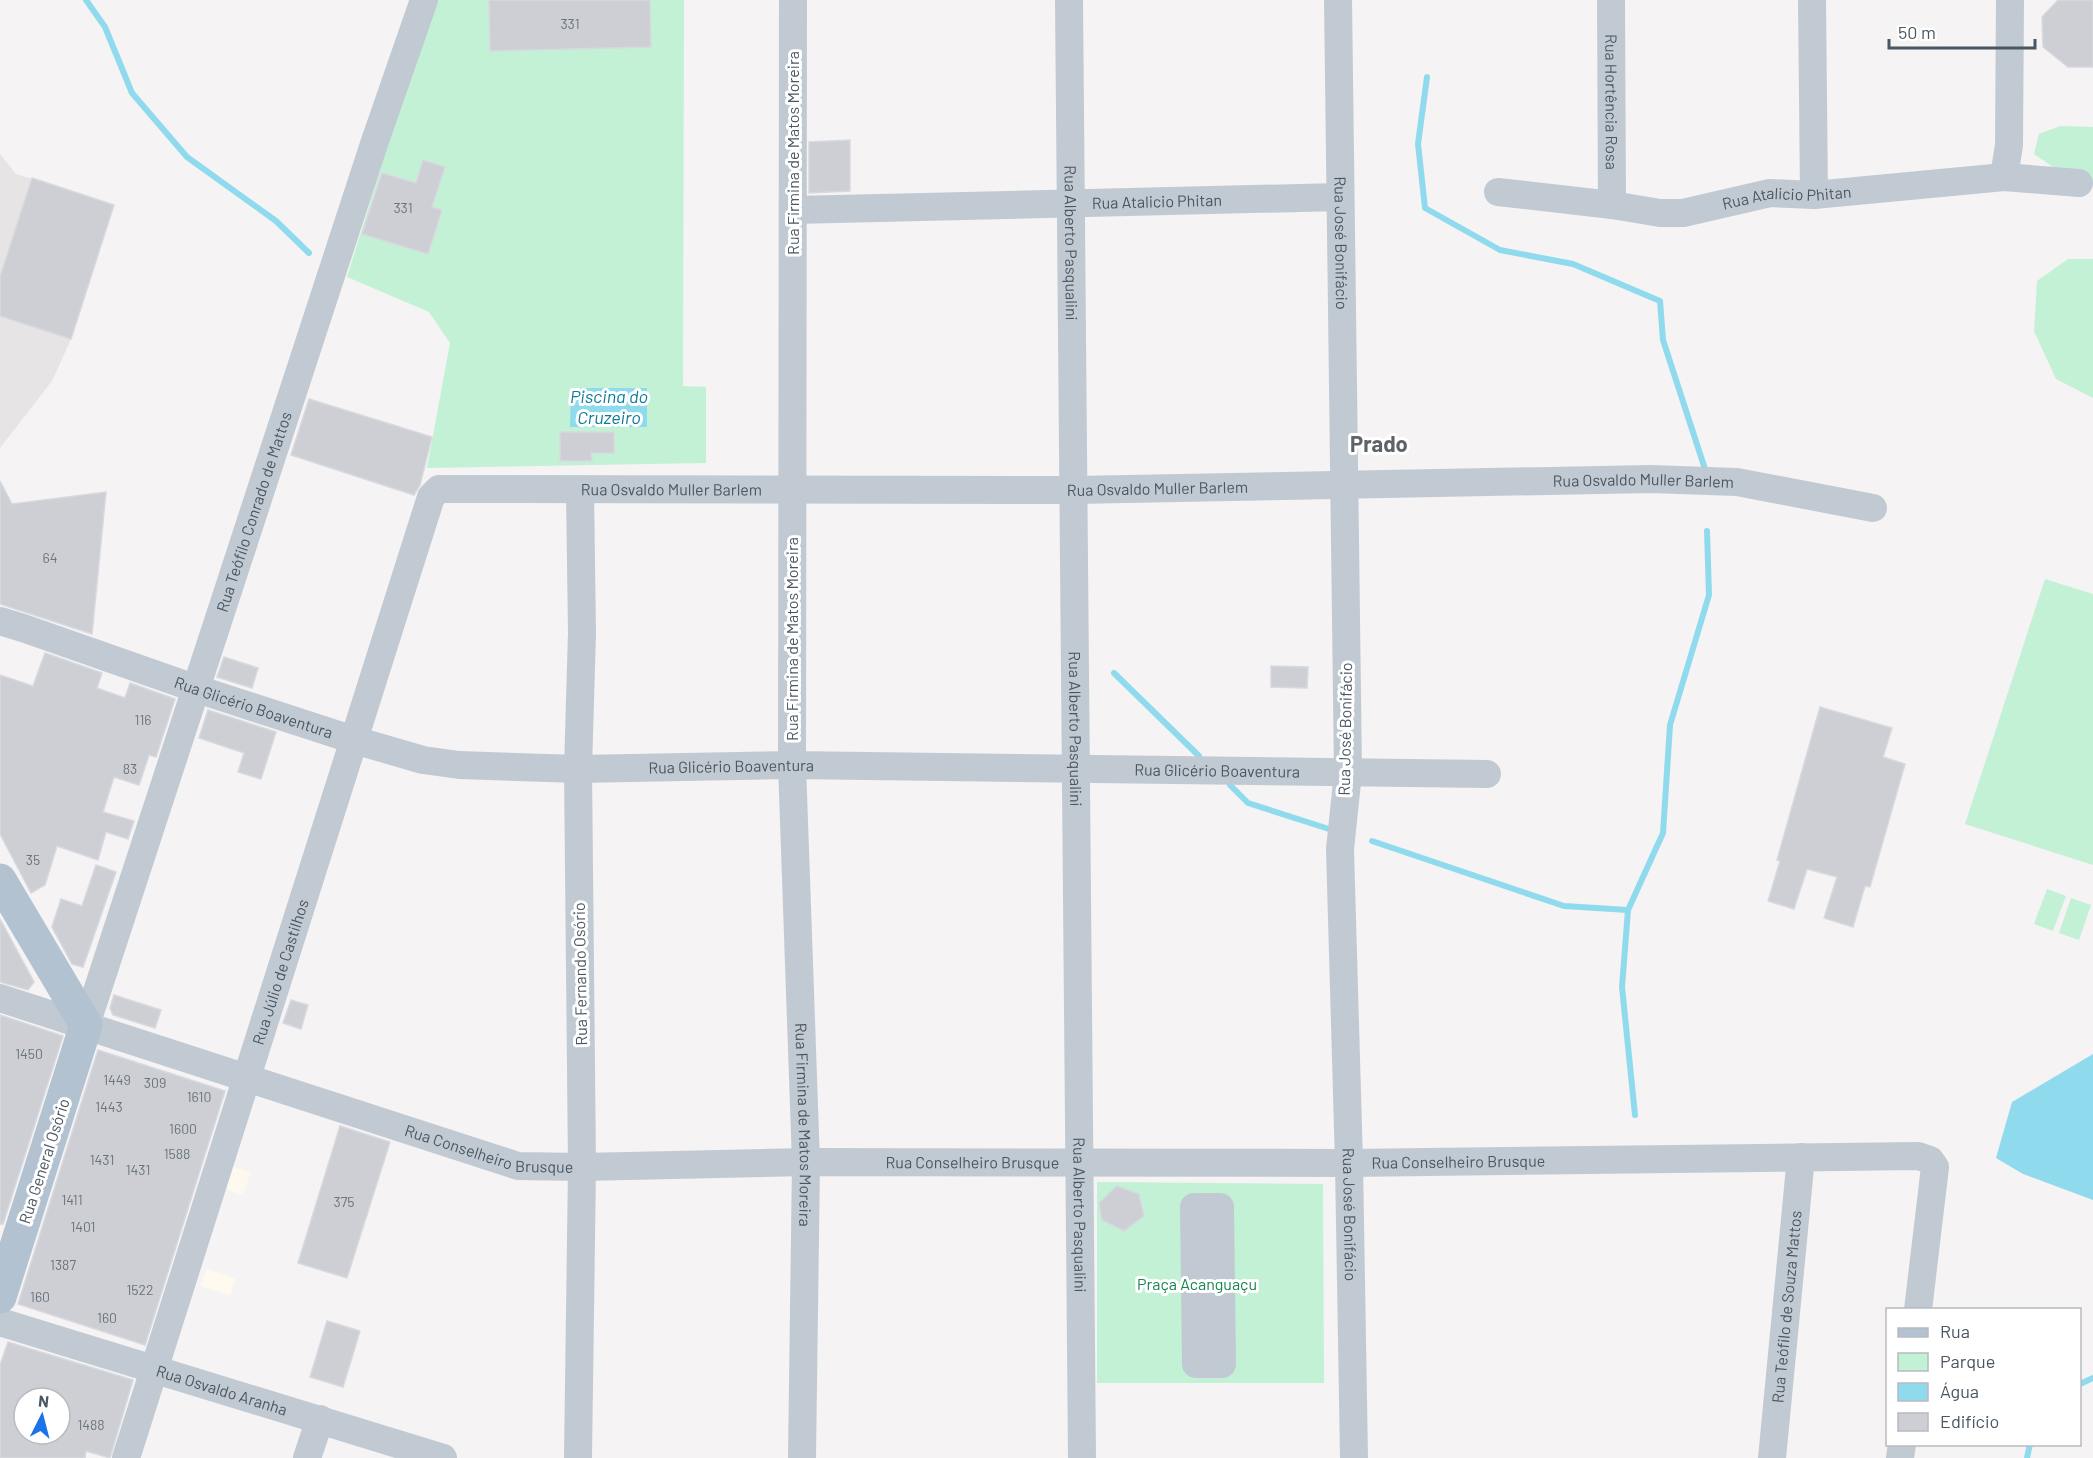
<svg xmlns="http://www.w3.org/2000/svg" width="2093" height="1458" font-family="Barlow,sans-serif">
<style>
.commercial{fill:#fdf9ef}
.education{fill:#e6e4e5}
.green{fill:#c3f1d5}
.water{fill:#90daee}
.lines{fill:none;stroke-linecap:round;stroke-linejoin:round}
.stream{stroke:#90daee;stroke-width:6}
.building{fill:#cdcfd5;stroke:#d7d9de;stroke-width:1.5;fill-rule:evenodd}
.minor{stroke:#c1cad2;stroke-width:28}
.major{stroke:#b3c2d1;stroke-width:33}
.labels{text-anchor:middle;stroke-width:6;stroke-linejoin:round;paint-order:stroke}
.number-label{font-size:14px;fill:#6b747e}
.street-label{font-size:16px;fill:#4a5661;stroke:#fff}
.park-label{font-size:16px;fill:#17864f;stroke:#fff}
.water-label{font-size:18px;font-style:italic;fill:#0c7c9b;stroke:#fff}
.district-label{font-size:22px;font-weight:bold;fill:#5f6368;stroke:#fff}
</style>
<rect width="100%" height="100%" fill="#f5f3f3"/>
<g class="commercial">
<path d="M231,1166L251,1172L243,1195L224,1189Z"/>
<path d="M206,1269L236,1278L230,1296L200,1286Z"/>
</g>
<path class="education" d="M0,154L16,174L114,205L71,339L52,381L0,448Z"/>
<g class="green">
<path d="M433,0H684L683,386L706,387V463L427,468L450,343L429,312L347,277Z"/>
<path d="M2060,126L2093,127V181L2059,171L2034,154L2039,134Z"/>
<path d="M2068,259H2093V398L2056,379L2034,331L2037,281Z"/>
<path d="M2045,579L2093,594V865L1965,824Z"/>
<path d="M2047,889L2066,896L2053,931L2034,924Z"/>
<path d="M2071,898L2091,905L2079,940L2059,933Z"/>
<path d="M1097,1182L1323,1184L1324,1383H1097Z"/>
</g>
<g class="water">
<path d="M571,388H647V427H570Z"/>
<path d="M2093,1054V1200L2023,1174L1996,1158L2012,1102Z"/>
</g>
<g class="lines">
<g class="stream">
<path d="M86,0L105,27L132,93L187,157L276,221L309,253"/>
<path d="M1427,77L1418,144L1425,208L1500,250L1573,264L1660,301L1663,340L1704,466"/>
<path d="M1114,673L1199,756"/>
<path d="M1230,785L1248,803L1329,829"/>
<path d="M1372,841L1564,906L1628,910"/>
<path d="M1635,1115L1622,987L1628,910L1663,833L1670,725L1709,595L1707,531"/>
<path d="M2080,1384L2093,1378"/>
<path d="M2027,1458L2030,1444"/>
</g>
</g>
<g class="building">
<path d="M489,0H650L651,47L490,51Z"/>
<path d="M2058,0H2093V67H2068L2043,47L2042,17Z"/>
<path d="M850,140V191L809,193V142Z"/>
<path d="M423,160L445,167L432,207L442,210L428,254L362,234L382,173L416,183Z"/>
<path d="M32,178L114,205L71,339L0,316V277Z"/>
<path d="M309,399L432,437L420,485L414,495L291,455Z"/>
<path d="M560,432H614V453H591L592,461H560Z"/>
<path d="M0,481L12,504L106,492L92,634L0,604Z"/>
<path d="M45,653L102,673L97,688L125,698L130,683L175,699L156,757L149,755L139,785L114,777L103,812L134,821L128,839L106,832L98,860L57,846L45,885L31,893L0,834V675L33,686Z"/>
<path d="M224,657L258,668L252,688L217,677Z"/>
<path d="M1271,666L1308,667L1307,688L1271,687Z"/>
<path d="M1820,707L1892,728L1883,757L1905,764L1870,887L1865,886L1853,927L1824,918L1837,877L1807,869L1794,909L1768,901L1780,861L1777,860Z"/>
<path d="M208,710L276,732L261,779L238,772L244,753L199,738Z"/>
<path d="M96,865L116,872L83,967L72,964L52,927L61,899L82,906Z"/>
<path d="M0,919L34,982L28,990L0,982Z"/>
<path d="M114,995L161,1010L155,1028L113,1015L110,1008Z"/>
<path d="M291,1000L308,1005L301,1029L283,1023Z"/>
<path d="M0,1015L63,1036L3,1224H0Z"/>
<path d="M98,1050L225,1091L145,1345L18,1304Z"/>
<path d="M340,1126L390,1142L347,1278L298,1263Z"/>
<path d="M1117,1186L1139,1194L1144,1216L1124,1231L1102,1220L1099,1203Z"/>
<path d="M327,1321L360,1331L343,1387L310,1377Z"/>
<path d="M8,1342L133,1380L110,1458L86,1451L85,1458H0V1365ZM24,1398H60V1434H24Z"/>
</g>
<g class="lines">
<g class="minor">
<path id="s1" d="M793,0L792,765L806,1162L802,1458"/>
<path id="s2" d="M1069,0L1082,1458"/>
<path id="s3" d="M1338,0L1348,773L1340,849L1349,1163L1354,1458"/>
<path id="s4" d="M1611,0L1612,205"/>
<path d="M1812,0L1814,195"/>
<path d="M2004,177L2009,145L2010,0"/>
<path id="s5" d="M1498,192L1612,205L1660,213H1683L1770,193L1814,195L2004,177L2079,183"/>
<path id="s6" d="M794,210L1340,197"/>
<path id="s7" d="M0,621L23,628L197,689L354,740L423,760L459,765L578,769L792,765L1487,774"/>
<path id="s8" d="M0,998L518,1166L582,1167L806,1162L1349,1163L1918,1156L1930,1160L1935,1167L1918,1310"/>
<path id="s9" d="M86,1025L375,141L424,0"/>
<path d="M1194,1207H1220L1222,1364H1196Z"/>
<path id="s10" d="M0,1322L443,1458"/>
<path id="s11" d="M126,1458L431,497L439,489L1074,490L1650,479L1737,482L1873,508"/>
<path d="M307,1458L320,1419"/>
<path d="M578,1458L582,1167L578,769L582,633L580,491"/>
<path id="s12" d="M1772,1458L1801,1157"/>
<path d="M1900,1458L1902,1444"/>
</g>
<path class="major" d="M0,880L86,1025L0,1297"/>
</g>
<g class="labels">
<g class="number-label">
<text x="570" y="29">331</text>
<text x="403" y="213">331</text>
<text x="50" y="563">64</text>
<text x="143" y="725">116</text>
<text x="130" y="774">83</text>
<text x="33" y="865">35</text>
<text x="29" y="1059">1450</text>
<text x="117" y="1085">1449</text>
<text x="155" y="1088">309</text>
<text x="199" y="1102">1610</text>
<text x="109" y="1112">1443</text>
<text x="183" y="1134">1600</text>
<text x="177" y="1159">1588</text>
<text x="102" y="1165">1431</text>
<text x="138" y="1175">1431</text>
<text x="72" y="1205">1411</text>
<text x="344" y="1207">375</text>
<text x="83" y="1232">1401</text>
<text x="63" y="1270">1387</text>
<text x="140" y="1295">1522</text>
<text x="40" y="1302">160</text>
<text x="107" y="1323">160</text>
<text x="91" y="1430">1488</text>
</g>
<g class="street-label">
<text dy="6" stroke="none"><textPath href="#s4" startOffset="102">Rua Hortência Rosa</textPath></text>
<text transform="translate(793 153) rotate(-90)" y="6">Rua Firmina de Matos Moreira</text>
<text dy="6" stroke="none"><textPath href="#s5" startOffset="292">Rua Atalicio Phitan</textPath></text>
<text dy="6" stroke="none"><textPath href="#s6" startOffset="363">Rua Atalicio Phitan</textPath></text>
<text dy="6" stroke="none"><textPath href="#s2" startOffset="243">Rua Alberto Pasqualini</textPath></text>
<text dy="6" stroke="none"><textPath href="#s3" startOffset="243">Rua José Bonifácio</textPath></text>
<text dy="6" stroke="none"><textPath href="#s11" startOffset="2224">Rua Osvaldo Muller Barlem</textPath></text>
<text dy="6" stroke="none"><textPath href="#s11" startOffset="1738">Rua Osvaldo Muller Barlem</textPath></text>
<text dy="6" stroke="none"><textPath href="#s11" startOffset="1252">Rua Osvaldo Muller Barlem</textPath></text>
<text dy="6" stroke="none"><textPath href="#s9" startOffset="540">Rua Teófilo Conrado de Mattos</textPath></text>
<text transform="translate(792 639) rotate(-90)" y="6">Rua Firmina de Matos Moreira</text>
<text dy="6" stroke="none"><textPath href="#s7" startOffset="268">Rua Glicério Boaventura</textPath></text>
<text dy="6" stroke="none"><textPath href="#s2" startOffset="729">Rua Alberto Pasqualini</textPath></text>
<text transform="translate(1345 729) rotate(-89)" y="6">Rua José Bonifácio</text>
<text dy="6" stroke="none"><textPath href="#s7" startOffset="754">Rua Glicério Boaventura</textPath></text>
<text dy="6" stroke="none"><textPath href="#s7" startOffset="1240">Rua Glicério Boaventura</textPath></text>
<text dy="6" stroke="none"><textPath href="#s11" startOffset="510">Rua Júlio de Castilhos</textPath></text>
<text transform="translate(580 974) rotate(-91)" y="6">Rua Fernando Osório</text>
<text dy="6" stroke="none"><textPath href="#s1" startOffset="1125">Rua Firmina de Matos Moreira</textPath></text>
<text dy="6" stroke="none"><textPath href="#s8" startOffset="513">Rua Conselheiro Brusque</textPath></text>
<text transform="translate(44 1161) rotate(-72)" y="6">Rua General Osório</text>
<text dy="6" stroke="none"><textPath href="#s8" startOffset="1485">Rua Conselheiro Brusque</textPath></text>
<text dy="6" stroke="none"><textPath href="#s8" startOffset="999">Rua Conselheiro Brusque</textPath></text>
<text dy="6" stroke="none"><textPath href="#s2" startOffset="1215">Rua Alberto Pasqualini</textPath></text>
<text dy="6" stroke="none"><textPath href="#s3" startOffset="1215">Rua José Bonifácio</textPath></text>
<text dy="6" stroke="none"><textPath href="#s12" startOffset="152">Rua Teófilo de Souza Mattos</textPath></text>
<text dy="6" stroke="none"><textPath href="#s10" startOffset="232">Rua Osvaldo Aranha</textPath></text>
</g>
<g class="park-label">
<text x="1197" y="1290">Praça Acanguaçu</text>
</g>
<g class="water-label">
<text x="609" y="403">Piscina do<tspan x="609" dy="21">Cruzeiro</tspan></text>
</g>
<g class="district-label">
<text x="1379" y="452">Prado</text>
</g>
</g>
<rect x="1886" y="1308" width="195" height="138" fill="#ffffff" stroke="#b7bbc0" stroke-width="1.5"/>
<rect x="1898" y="1328" width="30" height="9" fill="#b3c2d1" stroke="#b7bbc0" stroke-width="1.5"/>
<text x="1940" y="1338" font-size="18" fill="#4a5661">Rua</text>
<rect x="1898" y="1353" width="30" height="18" fill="#c3f1d5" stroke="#b7bbc0" stroke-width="1.5"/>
<text x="1940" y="1368" font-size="18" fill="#4a5661">Parque</text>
<rect x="1898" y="1383" width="30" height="18" fill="#90daee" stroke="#b7bbc0" stroke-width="1.5"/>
<text x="1940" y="1398" font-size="18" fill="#4a5661">Água</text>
<rect x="1898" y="1413" width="30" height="18" fill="#cdcfd5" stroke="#b7bbc0" stroke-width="1.5"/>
<text x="1940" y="1428" font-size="18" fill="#4a5661">Edifício</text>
<g transform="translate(42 1416) rotate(6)"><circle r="28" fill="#ffffff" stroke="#b7bbc0" stroke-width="1.5"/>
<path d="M0-4.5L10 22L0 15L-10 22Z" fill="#1a73e8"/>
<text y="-9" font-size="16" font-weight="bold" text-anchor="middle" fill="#4a5661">N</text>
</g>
<path d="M1889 39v9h146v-9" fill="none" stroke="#4a5661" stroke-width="3"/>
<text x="1898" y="39" font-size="18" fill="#4a5661" stroke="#ffffff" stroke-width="4.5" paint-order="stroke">50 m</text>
</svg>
